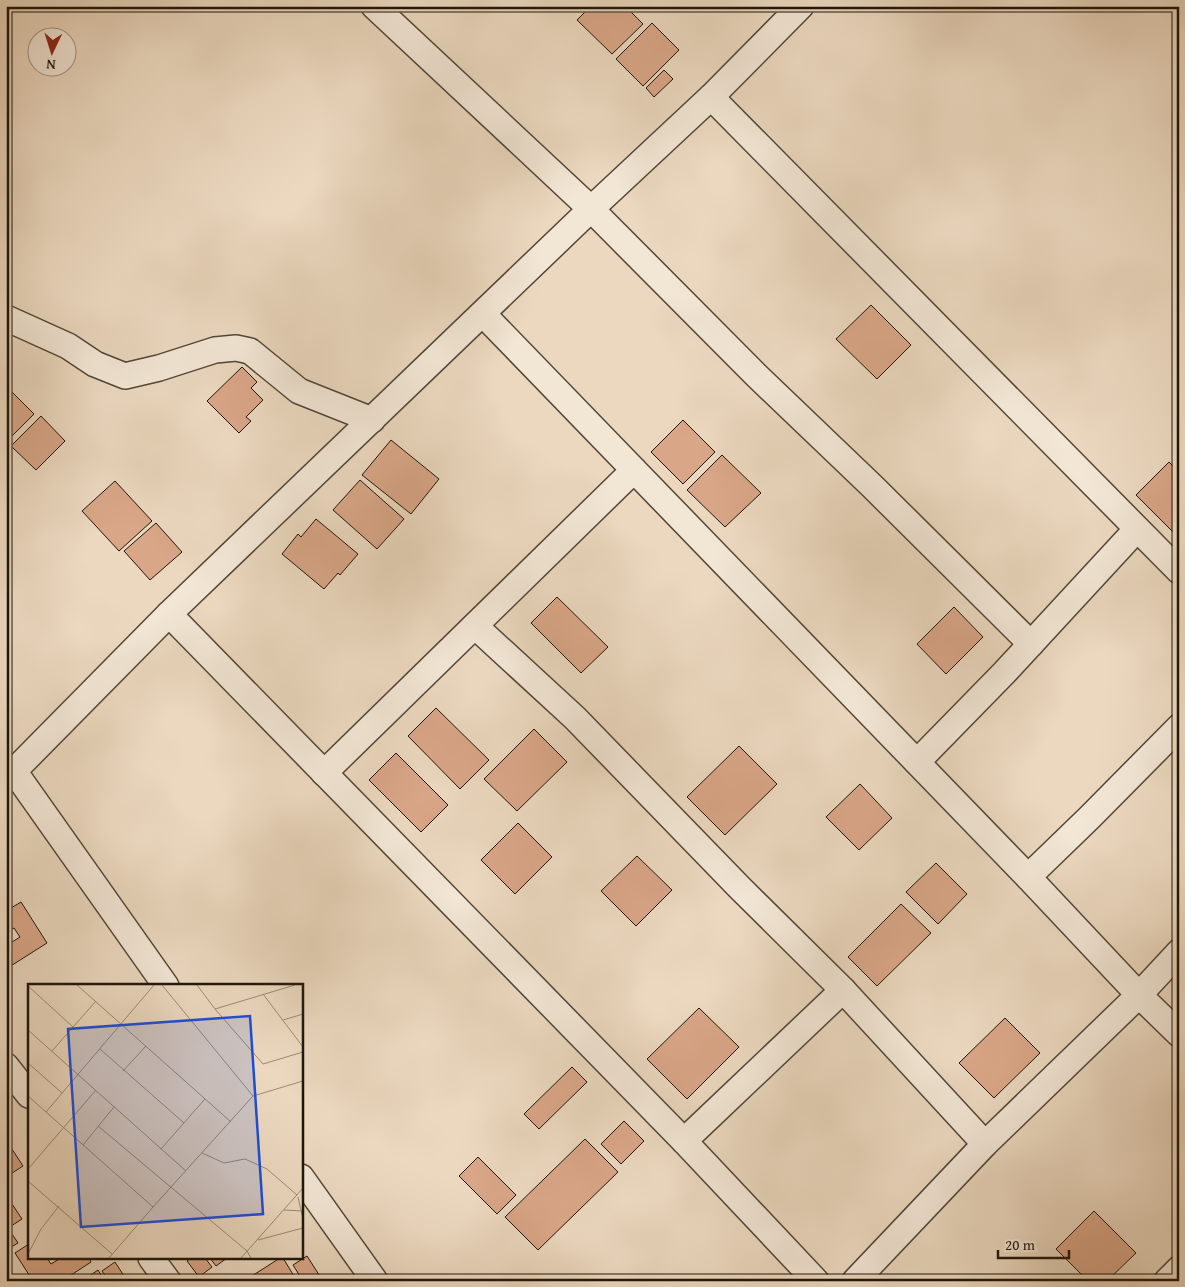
<svg xmlns="http://www.w3.org/2000/svg" width="1185" height="1287" font-family="'Gentium Book Plus',serif">
<style>
.building{fill:#d9a687;stroke:#1f150b}
.lines{fill:none;stroke-linecap:round;stroke-linejoin:round}
.street-casing{stroke:#524638;stroke-width:28}
.street{stroke:#f2e6d5;stroke-width:25}
.inset-road{fill:none;stroke:#998a77;stroke-width:1}
.view{fill:#1d4ed8;fill-opacity:0.15;stroke:#1d4ed8;stroke-width:2.5}
.inset-edge{fill:none;stroke:#1f150b;stroke-width:2.5}
</style>
<rect width="100%" height="100%" fill="#ebd8bf"/>
<filter id="stains"><feTurbulence type="fractalNoise" baseFrequency=".004" numOctaves="4"/><feColorMatrix values="0 0 0 0 .2 0 0 0 0 .09 0 0 0 0 .02 0 0 0 .5 -.17"/></filter>
<radialGradient id="worn" r=".72"><stop offset=".6" stop-color="#630" stop-opacity="0"/><stop offset="1" stop-color="#630" stop-opacity=".3"/></radialGradient>
<g class="building">
<path d="M591,6H625L643,24L612,54L577,20Z"/>
<path d="M652,23L679,50L643,86L616,59Z"/>
<path d="M664,70L673,79L654,97L646,88Z"/>
<path d="M871,305L911,345L877,379L836,339Z"/>
<path d="M242,367L257,382L251,388L263,400L246,417L251,421L239,433L207,401Z"/>
<path d="M6,386L34,414L6,442Z"/>
<path d="M41,416L65,441L36,470L11,446Z"/>
<path d="M683,420L715,452L683,484L651,452Z"/>
<path d="M391,440L439,479L411,514L362,475Z"/>
<path d="M722,455L761,493L725,527L687,490Z"/>
<path d="M1169,462L1179,472V534L1177,536L1136,495Z"/>
<path d="M360,480L404,519L377,549L333,510Z"/>
<path d="M115,481L152,521L119,551L82,511Z"/>
<path d="M316,519L358,554L340,575L338,573L324,589L282,554L298,534L301,537Z"/>
<path d="M156,523L182,552L150,580L124,551Z"/>
<path d="M557,597L608,647L581,673L531,623Z"/>
<path d="M954,607L983,637L946,674L917,644Z"/>
<path d="M436,708L489,760L460,789L408,736Z"/>
<path d="M534,729L567,762L517,811L484,779Z"/>
<path d="M739,746L777,784L725,835L687,797Z"/>
<path d="M396,753L448,805L421,832L369,780Z"/>
<path d="M860,784L892,818L859,850L826,817Z"/>
<path d="M518,823L552,857L515,894L481,860Z"/>
<path d="M637,856L672,890L636,926L601,891Z"/>
<path d="M936,863L967,894L938,924L906,892Z"/>
<path d="M21,902L47,943L6,969V940L9,944L20,937L14,928L6,933V911Z"/>
<path d="M901,904L931,933L877,986L848,957Z"/>
<path d="M699,1008L739,1047L687,1099L647,1059Z"/>
<path d="M1005,1018L1040,1053L994,1098L959,1063Z"/>
<path d="M572,1067L587,1082L539,1129L524,1114Z"/>
<path d="M624,1121L644,1141L621,1164L601,1144Z"/>
<path d="M585,1139L618,1172L538,1250L505,1217Z"/>
<path d="M6,1140L23,1166L6,1177Z"/>
<path d="M478,1157L516,1195L497,1214L459,1176Z"/>
<path d="M12,1204L22,1219L8,1228L18,1243L6,1250V1207Z"/>
<path d="M1094,1211L1136,1253L1107,1281H1088L1056,1249Z"/>
<path d="M29,1244V1258H47L51,1264L61,1258H89L91,1262L62,1281H33L15,1253Z"/>
<path d="M307,1256L323,1281H303L293,1265Z"/>
<path d="M191,1258H205L212,1267L199,1277L187,1261Z"/>
<path d="M210,1258H227L216,1266Z"/>
<path d="M280,1258H283L297,1281H244Z"/>
<path d="M115,1262L124,1276L117,1281H109L102,1271Z"/>
<path d="M98,1270L105,1281H82Z"/>
</g>
<g class="lines">
<g class="street-casing">
<g id="street">
<path d="M374,6L591,209L756,375L872,486L1031,644"/>
<path d="M711,97L801,6"/>
<path d="M483,314L1028,877L1139,995L1179,1034"/>
<path d="M6,318L68,346L95,364L125,376L159,368L215,350L236,348L250,351L299,391L372,420"/>
<path d="M169,614L684,1141L816,1281"/>
<path d="M475,626L575,718L740,888L843,990L985,1144"/>
<path d="M917,762L1004,673L1137,529"/>
<path d="M14,771L169,614L591,209L711,97L1179,571"/>
<path d="M6,773L14,771L166,986"/>
<path d="M324,773L634,470"/>
<path d="M1028,877L1090,817L1179,727"/>
<path d="M6,1066L29,1095"/>
<path d="M684,1141L843,990"/>
<path d="M301,1177L375,1281"/>
<path d="M151,1258L168,1281"/>
<path d="M855,1281L985,1144L1139,995L1179,952"/>
<path d="M1167,1281L1179,1269"/>
</g>
</g>
<use href="#street" class="street"/>
</g>
<g transform="translate(28 984)">
<rect width="275" height="275" fill="#ebd8bf"/>
<path class="inset-road" d="M49,1L203,138M134,1L225,112L275,97M169,1L187,25L267,1M0,2L45,43M235,10L275,63M187,25L235,80L275,68M255,36L275,30M0,46L158,187M72,65L156,139M24,67L68,17M0,79L34,109M95,87L118,62M0,112L125,223L225,112M18,128L126,1M70,142L219,267L223,274M55,161L86,123M133,165L177,115M174,169L196,179L217,175L239,185L269,211M0,185L68,106M0,197L84,270M270,213L275,235M256,226L275,227M230,256L275,244M0,270L13,245L31,222M81,274L125,223M213,274L275,204"/>
<path class="view" d="M222,32L235,230L53,243L40,45Z"/>
<rect width="275" height="275" class="inset-edge"/>
</g>
<rect width="1185" height="1287" fill="none" stroke="#ebd8bf" stroke-width="25"/>
<rect x="8" y="8" width="1170" height="1272" fill="none" stroke="#1f150b" stroke-width="2.5"/>
<rect x="12" y="12" width="1160" height="1262" fill="none" stroke="#1f150b"/>
<g transform="translate(52 52) rotate(184)"><circle r="24" fill="#f2e6d5" stroke="#9e9284"/>
<path d="M0-4L9 19L0 12L-9 19Z" fill="#8f2418"/>
<text y="-8" font-size="14" font-weight="bold" text-anchor="middle" fill="#1f150b">N</text>
</g>
<path d="M998 1250v8h71v-8" fill="none" stroke="#1f150b" stroke-width="2.5"/>
<text x="1005" y="1250" font-size="15" fill="#1f150b" stroke="#f2e6d5" stroke-width="4" paint-order="stroke">20 m</text>
<rect width="100%" height="100%" filter="url(#stains)"/>
<rect width="100%" height="100%" fill="url(#worn)"/>
</svg>
